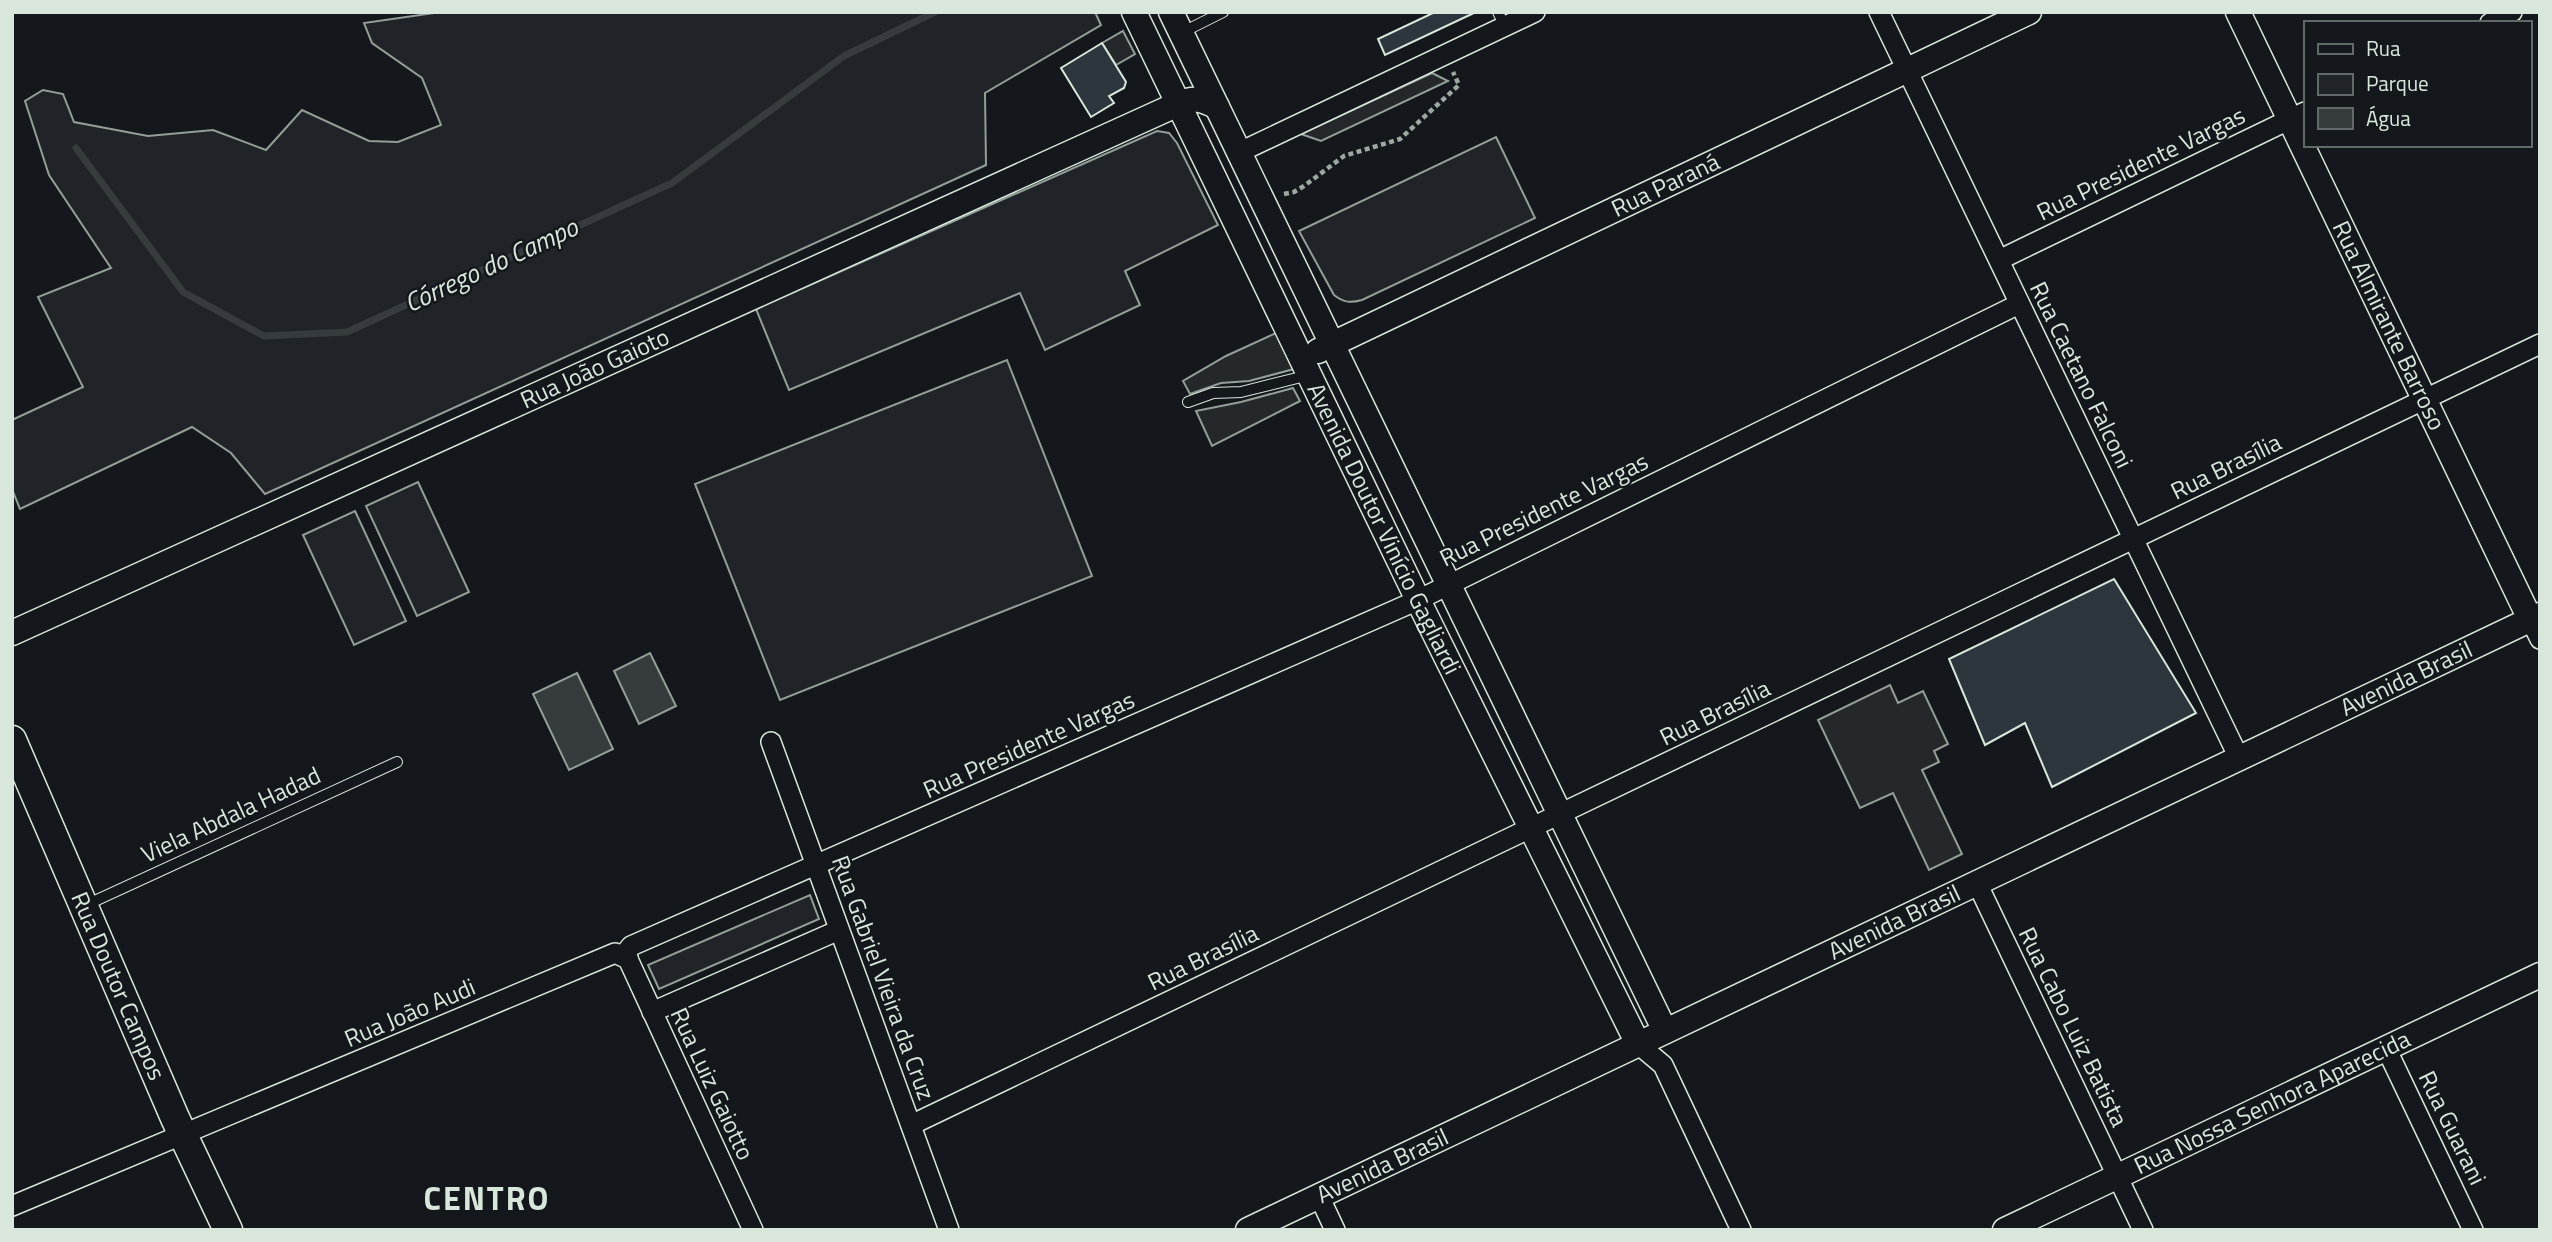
<svg xmlns="http://www.w3.org/2000/svg" width="2552" height="1242" font-family="'Titillium Web',sans-serif">
<style>
.green{fill:#202428;stroke:#939e99;stroke-width:2}
.parking{fill:#24282b;stroke:#939e99;stroke-width:2}
.water{fill:#363b3e;stroke:#939e99;stroke-width:2}
.lines{fill:none;stroke-linecap:round;stroke-linejoin:round}
.stream{stroke:#363b3e;stroke-width:7}
.building{fill:#2c363c;stroke:#d8e6dc;stroke-width:2}
.service-casing{stroke:#d8e6dc;stroke-width:12}
.minor-casing{stroke:#d8e6dc;stroke-width:22}
.tertiary-casing{stroke:#d8e6dc;stroke-width:27}
.secondary-casing{stroke:#d8e6dc;stroke-width:31}
.path{stroke:#9da8a2;stroke-width:4.5;stroke-dasharray:5 3.5;stroke-linecap:butt}
.service{stroke:#14181c;stroke-width:10}
.minor{stroke:#14181c;stroke-width:19}
.tertiary{stroke:#14181c;stroke-width:24}
.secondary{stroke:#14181c;stroke-width:28}
.labels{text-anchor:middle;stroke-width:5;stroke-linejoin:round;paint-order:stroke}
.street-label{font-size:24px;fill:#d8e6dc;stroke:#14181c}
.water-label{font-size:26px;font-style:italic;fill:#d8e6dc;stroke:#14181c}
.district-label{font-size:32px;font-weight:bold;letter-spacing:2px;fill:#d8e6dc;stroke:#14181c}
</style>
<rect width="100%" height="100%" fill="#14181c"/>
<g class="green">
<path d="M441,12H1095L1101,25L985,93L986,165L265,494L231,453L192,427L20,509L12,489V420L83,387L38,297L111,268L49,175L25,101L43,90L63,94L74,122L148,136L213,130L266,150L302,110L369,141L398,142L441,125L422,78L372,43L364,23Z"/>
<path d="M1157,131L1169,133L1177,143L1218,225L1125,271L1140,305L1045,350L1020,293L789,390L756,309Z"/>
<path d="M1496,137L1535,218L1362,300C1351,303 1344,303 1334,295L1299,231Z"/>
<path d="M1007,360L1092,576L780,700L695,484Z"/>
<path d="M418,482L469,592L417,616L366,506Z"/>
<path d="M355,511L406,621L354,645L303,535Z"/>
<path d="M810,895L819,919L659,989L648,965Z"/>
</g>
<g class="parking">
<path d="M1123,31L1135,54L1116,65L1102,43Z"/>
<path d="M1432,73L1448,81L1321,141L1301,134Z"/>
<path d="M1276,333L1294,369L1249,381L1221,383L1190,394L1183,381L1226,356Z"/>
<path d="M1293,388L1300,401L1212,446L1196,411L1241,402Z"/>
<path d="M1890,685L1898,703L1923,691L1948,744L1934,751L1939,762L1922,770L1962,854L1929,870L1893,793L1860,808L1818,720Z"/>
</g>
<g class="water">
<path d="M650,653L676,706L639,724L614,671Z"/>
<path d="M577,673L613,749L569,770L533,694Z"/>
</g>
<g class="lines">
<path class="stream" d="M76,148L183,292L264,336L347,332L672,183L844,56L935,12"/>
</g>
<g class="building">
<path d="M1435,12H1476L1385,55L1378,39Z"/>
<path d="M1102,43L1126,82L1124,88L1109,96L1114,103L1091,117L1061,68Z"/>
<path d="M2114,579L2196,713L2052,787L2025,723L1985,745L1949,659Z"/>
</g>
<g class="lines">
<g class="service-casing">
<g id="service">
<path d="M1498,12L1505,27"/>
<path d="M1183,32L1223,12"/>
<path d="M1188,402L1213,393L1241,392L1309,375"/>
<path d="M86,905L397,762"/>
</g>
</g>
<g class="minor-casing">
<g id="minor">
<path d="M1879,12L2239,758"/>
<path d="M2490,23L2512,12"/>
<path d="M1240,152L1535,12"/>
<path d="M1999,260L2305,112"/>
<path d="M2530,619L2540,639"/>
<path d="M771,742L949,1230"/>
<path d="M1977,883L2143,1230"/>
<path d="M628,959L627,951L631,946L1418,600L2019,304"/>
<path d="M628,959L753,1230"/>
<path d="M652,1012L839,930"/>
<path d="M1638,1044L1663,1065L1741,1230"/>
<path d="M2386,1048L2473,1230"/>
<path d="M911,1125L2540,344"/>
<path d="M1319,1196L1335,1230"/>
<path d="M12,1206L615,953L628,959"/>
</g>
</g>
<g class="tertiary-casing">
<g id="tertiary">
<path id="s1" d="M1134,12L1418,600L1638,1044"/>
<path d="M1171,12L1665,1031"/>
<path id="s2" d="M2238,12L2530,619"/>
<path id="s3" d="M1318,351L2029,12"/>
<path id="s4" d="M12,633L1178,104C1194,97 1202,99 1217,107"/>
<path id="s5" d="M1248,1230L2540,615"/>
<path id="s6" d="M2005,1230L2540,975"/>
</g>
</g>
<g class="secondary-casing">
<g id="secondary">
<path id="s7" d="M12,740L175,1118L228,1230"/>
</g>
</g>
<path class="path" d="M1284,194L1294,192L1304,186L1344,156L1400,139L1459,85L1453,72"/>
<use href="#service" class="service"/>
<use href="#minor" class="minor"/>
<use href="#tertiary" class="tertiary"/>
<use href="#secondary" class="secondary"/>
</g>
<g class="labels">
<g class="street-label">
<text transform="translate(2141 164) rotate(-26)" y="8">Rua Presidente Vargas</text>
<text dy="8" stroke="none"><textPath href="#s3" startOffset="385">Rua Paraná</textPath></text>
<text dy="8" stroke="none"><textPath href="#s2" startOffset="348">Rua Almirante Barroso</textPath></text>
<text dy="8" stroke="none"><textPath href="#s4" startOffset="640">Rua João Gaioto</textPath></text>
<text transform="translate(2081 375) rotate(64)" y="8">Rua Caetano Falconi</text>
<text transform="translate(2226 467) rotate(-26)" y="8">Rua Brasília</text>
<text transform="translate(1544 510) rotate(-26)" y="8">Rua Presidente Vargas</text>
<text dy="8" stroke="none"><textPath href="#s1" startOffset="574">Avenida Doutor Vinício Gagliardi</textPath></text>
<text dy="8" stroke="none"><textPath href="#s5" startOffset="1283">Avenida Brasil</textPath></text>
<text transform="translate(1715 713) rotate(-26)" y="8">Rua Brasília</text>
<text transform="translate(1029 745) rotate(-24)" y="8">Rua Presidente Vargas</text>
<text transform="translate(231 815) rotate(-25)" y="8">Viela Abdala Hadad</text>
<text dy="8" stroke="none"><textPath href="#s5" startOffset="716">Avenida Brasil</textPath></text>
<text transform="translate(1203 958) rotate(-26)" y="8">Rua Brasília</text>
<text transform="translate(883 978) rotate(70)" y="8">Rua Gabriel Vieira da Cruz</text>
<text dy="8" stroke="none"><textPath href="#s7" startOffset="268">Rua Doutor Campos</textPath></text>
<text transform="translate(410 1013) rotate(-23)" y="8">Rua João Audi</text>
<text transform="translate(2073 1027) rotate(64)" y="8">Rua Cabo Luiz Batista</text>
<text transform="translate(712 1084) rotate(65)" y="8">Rua Luiz Gaiotto</text>
<text dy="8" stroke="none"><textPath href="#s6" startOffset="296">Rua Nossa Senhora Aparecida</textPath></text>
<text transform="translate(2452 1128) rotate(64)" y="8">Rua Guarani</text>
<text dy="8" stroke="none"><textPath href="#s5" startOffset="149">Avenida Brasil</textPath></text>
</g>
<g class="water-label">
<text transform="translate(491 265) rotate(-25)" y="9">Córrego do Campo</text>
</g>
<g class="district-label">
<text x="487" y="1210">CENTRO</text>
</g>
</g>
<rect width="2552" height="1242" fill="none" stroke="#d8e6dc" stroke-width="28"/>
<rect x="2304" y="21" width="228" height="126" fill="#14181c" stroke="#626a69" stroke-width="2"/>
<rect x="2318" y="44" width="35" height="10" fill="#14181c" stroke="#626a69" stroke-width="2"/>
<text x="2366" y="56" font-size="21" fill="#d8e6dc">Rua</text>
<rect x="2318" y="74" width="35" height="21" fill="#202428" stroke="#626a69" stroke-width="2"/>
<text x="2366" y="91" font-size="21" fill="#d8e6dc">Parque</text>
<rect x="2318" y="108" width="35" height="21" fill="#363b3e" stroke="#626a69" stroke-width="2"/>
<text x="2366" y="126" font-size="21" fill="#d8e6dc">Água</text>
</svg>
